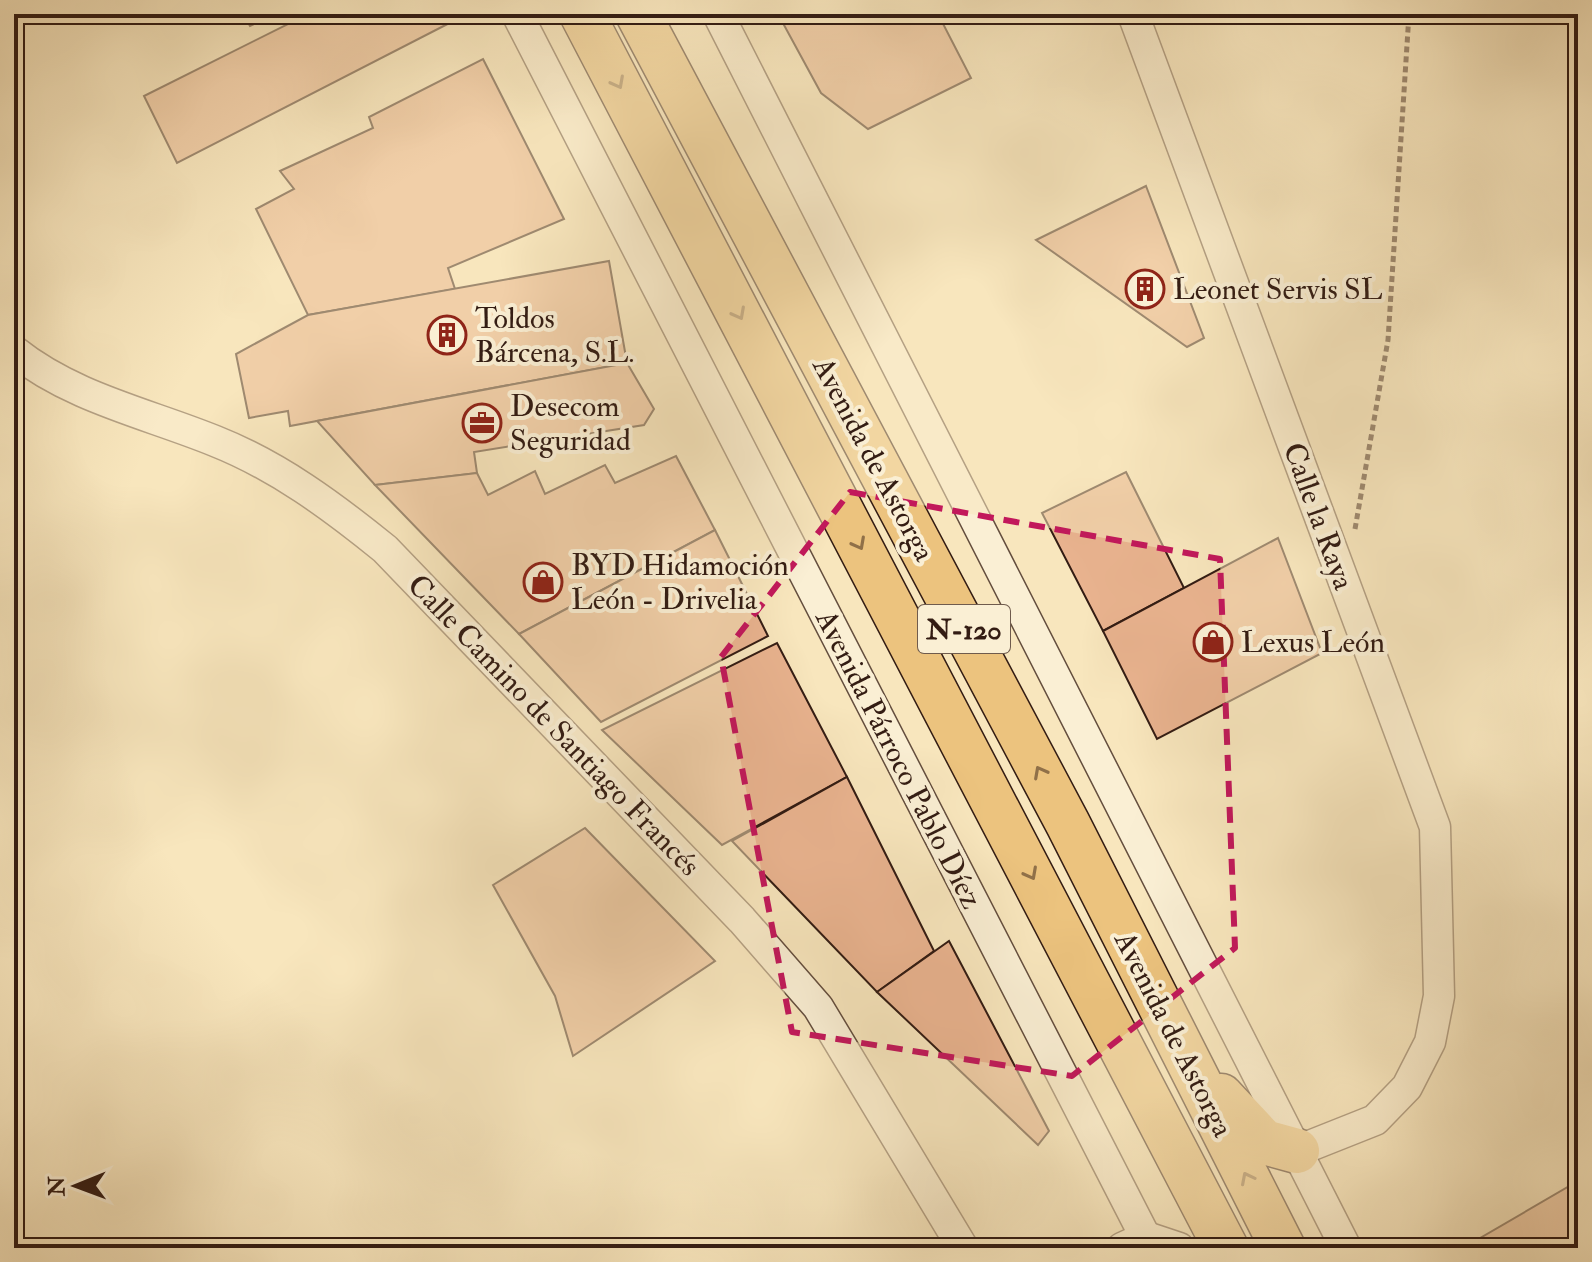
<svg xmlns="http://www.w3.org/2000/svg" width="1592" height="1262" font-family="'IM FELL Double Pica',serif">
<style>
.building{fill:#e9b38f;stroke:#331c13;stroke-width:2}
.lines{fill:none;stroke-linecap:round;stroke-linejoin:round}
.minor-casing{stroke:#644e3e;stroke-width:33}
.highway-casing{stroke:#331c13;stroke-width:47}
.path{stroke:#331c13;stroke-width:5;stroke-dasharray:6 4;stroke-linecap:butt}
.minor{stroke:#faefd4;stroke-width:30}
.highway{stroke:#ecc37e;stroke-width:44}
.oneway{stroke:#907048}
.marked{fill:none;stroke:#c2185b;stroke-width:6;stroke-dasharray:16 10;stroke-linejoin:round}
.labels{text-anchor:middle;stroke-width:8;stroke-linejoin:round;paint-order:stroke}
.shield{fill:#faefd4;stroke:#6f5b4d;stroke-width:2}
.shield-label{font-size:28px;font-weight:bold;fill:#331c13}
.poi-label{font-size:30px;fill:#331c13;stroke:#faefd4;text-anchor:start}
.street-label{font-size:30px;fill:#331c13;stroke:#faefd4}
</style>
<rect width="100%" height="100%" fill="#f8e6bd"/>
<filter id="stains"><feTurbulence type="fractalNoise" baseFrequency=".0025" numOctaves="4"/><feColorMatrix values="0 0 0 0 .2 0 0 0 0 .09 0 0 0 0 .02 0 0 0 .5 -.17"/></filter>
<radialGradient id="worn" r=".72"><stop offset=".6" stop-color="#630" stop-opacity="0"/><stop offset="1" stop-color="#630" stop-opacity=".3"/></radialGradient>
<g class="building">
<path d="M243,14H276L250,26Z"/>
<path d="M308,14H467L177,163L144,96Z"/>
<path d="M778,14H938L971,78L868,129L821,93Z"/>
<path d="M483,59L564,219L448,268L455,289L308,315L256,209L294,189L280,171L373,128L369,117Z"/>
<path d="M1146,186L1204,338L1187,347L1036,240Z"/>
<path d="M609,261L627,363L290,426L288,411L249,418L236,354L308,315Z"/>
<path d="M627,363L654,409L644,425L474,452L477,473L375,485L317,421Z"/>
<path d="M676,456L715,530L519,634L375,485L477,473L488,495L535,471L545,494L605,465L615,483Z"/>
<path d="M1126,472L1184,588L1103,631L1042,513Z"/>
<path d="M715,530L768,636L601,722L519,634Z"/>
<path d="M1278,538L1322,653L1157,739L1103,631Z"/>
<path d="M777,643L847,777L722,845L602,730Z"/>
<path d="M847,777L934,951L877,992L732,841Z"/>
<path d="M585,828L715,961L573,1056L555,996L493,885Z"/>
<path d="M949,941L1049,1131L1038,1145L877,992Z"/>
<path d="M1578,1181V1248H1463Z"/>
</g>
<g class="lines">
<g class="minor-casing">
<g id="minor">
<path d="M517,14L1151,1248"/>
<path d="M718,14L1346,1248"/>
<path d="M1133,14L1435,827L1439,996L1430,1042L1407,1087L1375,1120L1297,1151"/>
<path d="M14,351C73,398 146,413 215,441C278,466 332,506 385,549L742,920L818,1007L963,1248"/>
<path d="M1122,1248L1146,1237L1179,1248"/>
</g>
</g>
<g class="highway-casing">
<g id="highway">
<path d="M582,14L1226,1248"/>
<path d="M638,14L1068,824L1283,1248"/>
<path d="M1221,1096L1264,1142L1297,1151"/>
</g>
</g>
<path class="path" d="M1355,529L1388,340L1409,14"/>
<use href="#minor" class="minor"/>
<use href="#highway" class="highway"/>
</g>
<defs><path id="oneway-chevron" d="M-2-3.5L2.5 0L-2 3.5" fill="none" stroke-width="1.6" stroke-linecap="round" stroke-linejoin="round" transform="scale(2)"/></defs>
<g class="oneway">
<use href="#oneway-chevron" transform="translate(618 83) rotate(62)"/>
<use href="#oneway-chevron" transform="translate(739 314) rotate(62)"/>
<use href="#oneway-chevron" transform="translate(859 544) rotate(62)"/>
<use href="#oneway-chevron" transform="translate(1040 772) rotate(-118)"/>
<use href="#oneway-chevron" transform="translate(1031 874) rotate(62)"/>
<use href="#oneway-chevron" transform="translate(1247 1178) rotate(-117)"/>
</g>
<path d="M0 0H1592V1262H0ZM850,492L1220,559L1235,948L1072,1076L792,1032L721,657Z" fill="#f8e6bd" fill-opacity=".55" fill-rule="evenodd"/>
<path class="marked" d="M850,492L1220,559L1235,948L1072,1076L792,1032L721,657Z"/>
<defs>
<g id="building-ring" transform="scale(2)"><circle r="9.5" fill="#faefd4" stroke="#8f2418" stroke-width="1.5"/><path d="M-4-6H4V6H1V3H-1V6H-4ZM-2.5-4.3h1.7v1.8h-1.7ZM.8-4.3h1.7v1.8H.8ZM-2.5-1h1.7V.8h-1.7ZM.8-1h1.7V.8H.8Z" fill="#8f2418"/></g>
<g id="office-ring" transform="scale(2)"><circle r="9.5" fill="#faefd4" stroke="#8f2418" stroke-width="1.5"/><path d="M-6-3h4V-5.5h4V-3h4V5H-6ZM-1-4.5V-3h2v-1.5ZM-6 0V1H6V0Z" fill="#8f2418"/></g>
<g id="shop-ring" transform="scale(2)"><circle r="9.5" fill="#faefd4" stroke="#8f2418" stroke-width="1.5"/><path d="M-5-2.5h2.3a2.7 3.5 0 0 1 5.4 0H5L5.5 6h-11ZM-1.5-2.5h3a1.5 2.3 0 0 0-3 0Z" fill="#8f2418"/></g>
</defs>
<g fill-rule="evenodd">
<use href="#building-ring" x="1145" y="289"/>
<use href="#building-ring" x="447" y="335"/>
<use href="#office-ring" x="482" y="423"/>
<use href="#shop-ring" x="543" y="582"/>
<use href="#shop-ring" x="1213" y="642"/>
</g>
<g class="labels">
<rect class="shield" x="918" y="605" width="92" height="48" rx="6"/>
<g class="shield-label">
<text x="964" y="639">N-120</text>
</g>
<g class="poi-label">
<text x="1173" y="299">Leonet Servis SL</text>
<text x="475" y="328">Toldos<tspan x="475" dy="34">Bárcena, S.L.</tspan></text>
<text x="510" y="416">Desecom<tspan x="510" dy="34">Seguridad</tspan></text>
<text x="571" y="575">BYD Hidamoción<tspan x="571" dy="34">León - Drivelia</tspan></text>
<text x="1241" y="652">Lexus León</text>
</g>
<g class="street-label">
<text transform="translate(874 459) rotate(62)" y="10">Avenida de Astorga</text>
<text transform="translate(1319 516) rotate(70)" y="10">Calle la Raya</text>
<text transform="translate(554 725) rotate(46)" y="10">Calle Camino de Santiago Francés</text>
<text transform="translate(899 759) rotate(63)" y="10">Avenida Párroco Pablo Díez</text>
<text transform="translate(1174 1034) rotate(63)" y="10">Avenida de Astorga</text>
</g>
</g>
<rect width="1592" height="1262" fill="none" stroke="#f8e6bd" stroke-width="48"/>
<rect x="16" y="16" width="1560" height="1230" fill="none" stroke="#331c13" stroke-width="4"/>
<rect x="24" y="24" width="1544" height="1214" fill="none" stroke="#331c13" stroke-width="2"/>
<g transform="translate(76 1186) rotate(269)" stroke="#faefd4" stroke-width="6" paint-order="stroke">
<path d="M0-6L14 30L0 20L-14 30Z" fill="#331c13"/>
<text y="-12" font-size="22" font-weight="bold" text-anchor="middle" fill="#331c13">N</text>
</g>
<rect width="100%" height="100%" filter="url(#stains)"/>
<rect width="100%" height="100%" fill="url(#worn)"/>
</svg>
